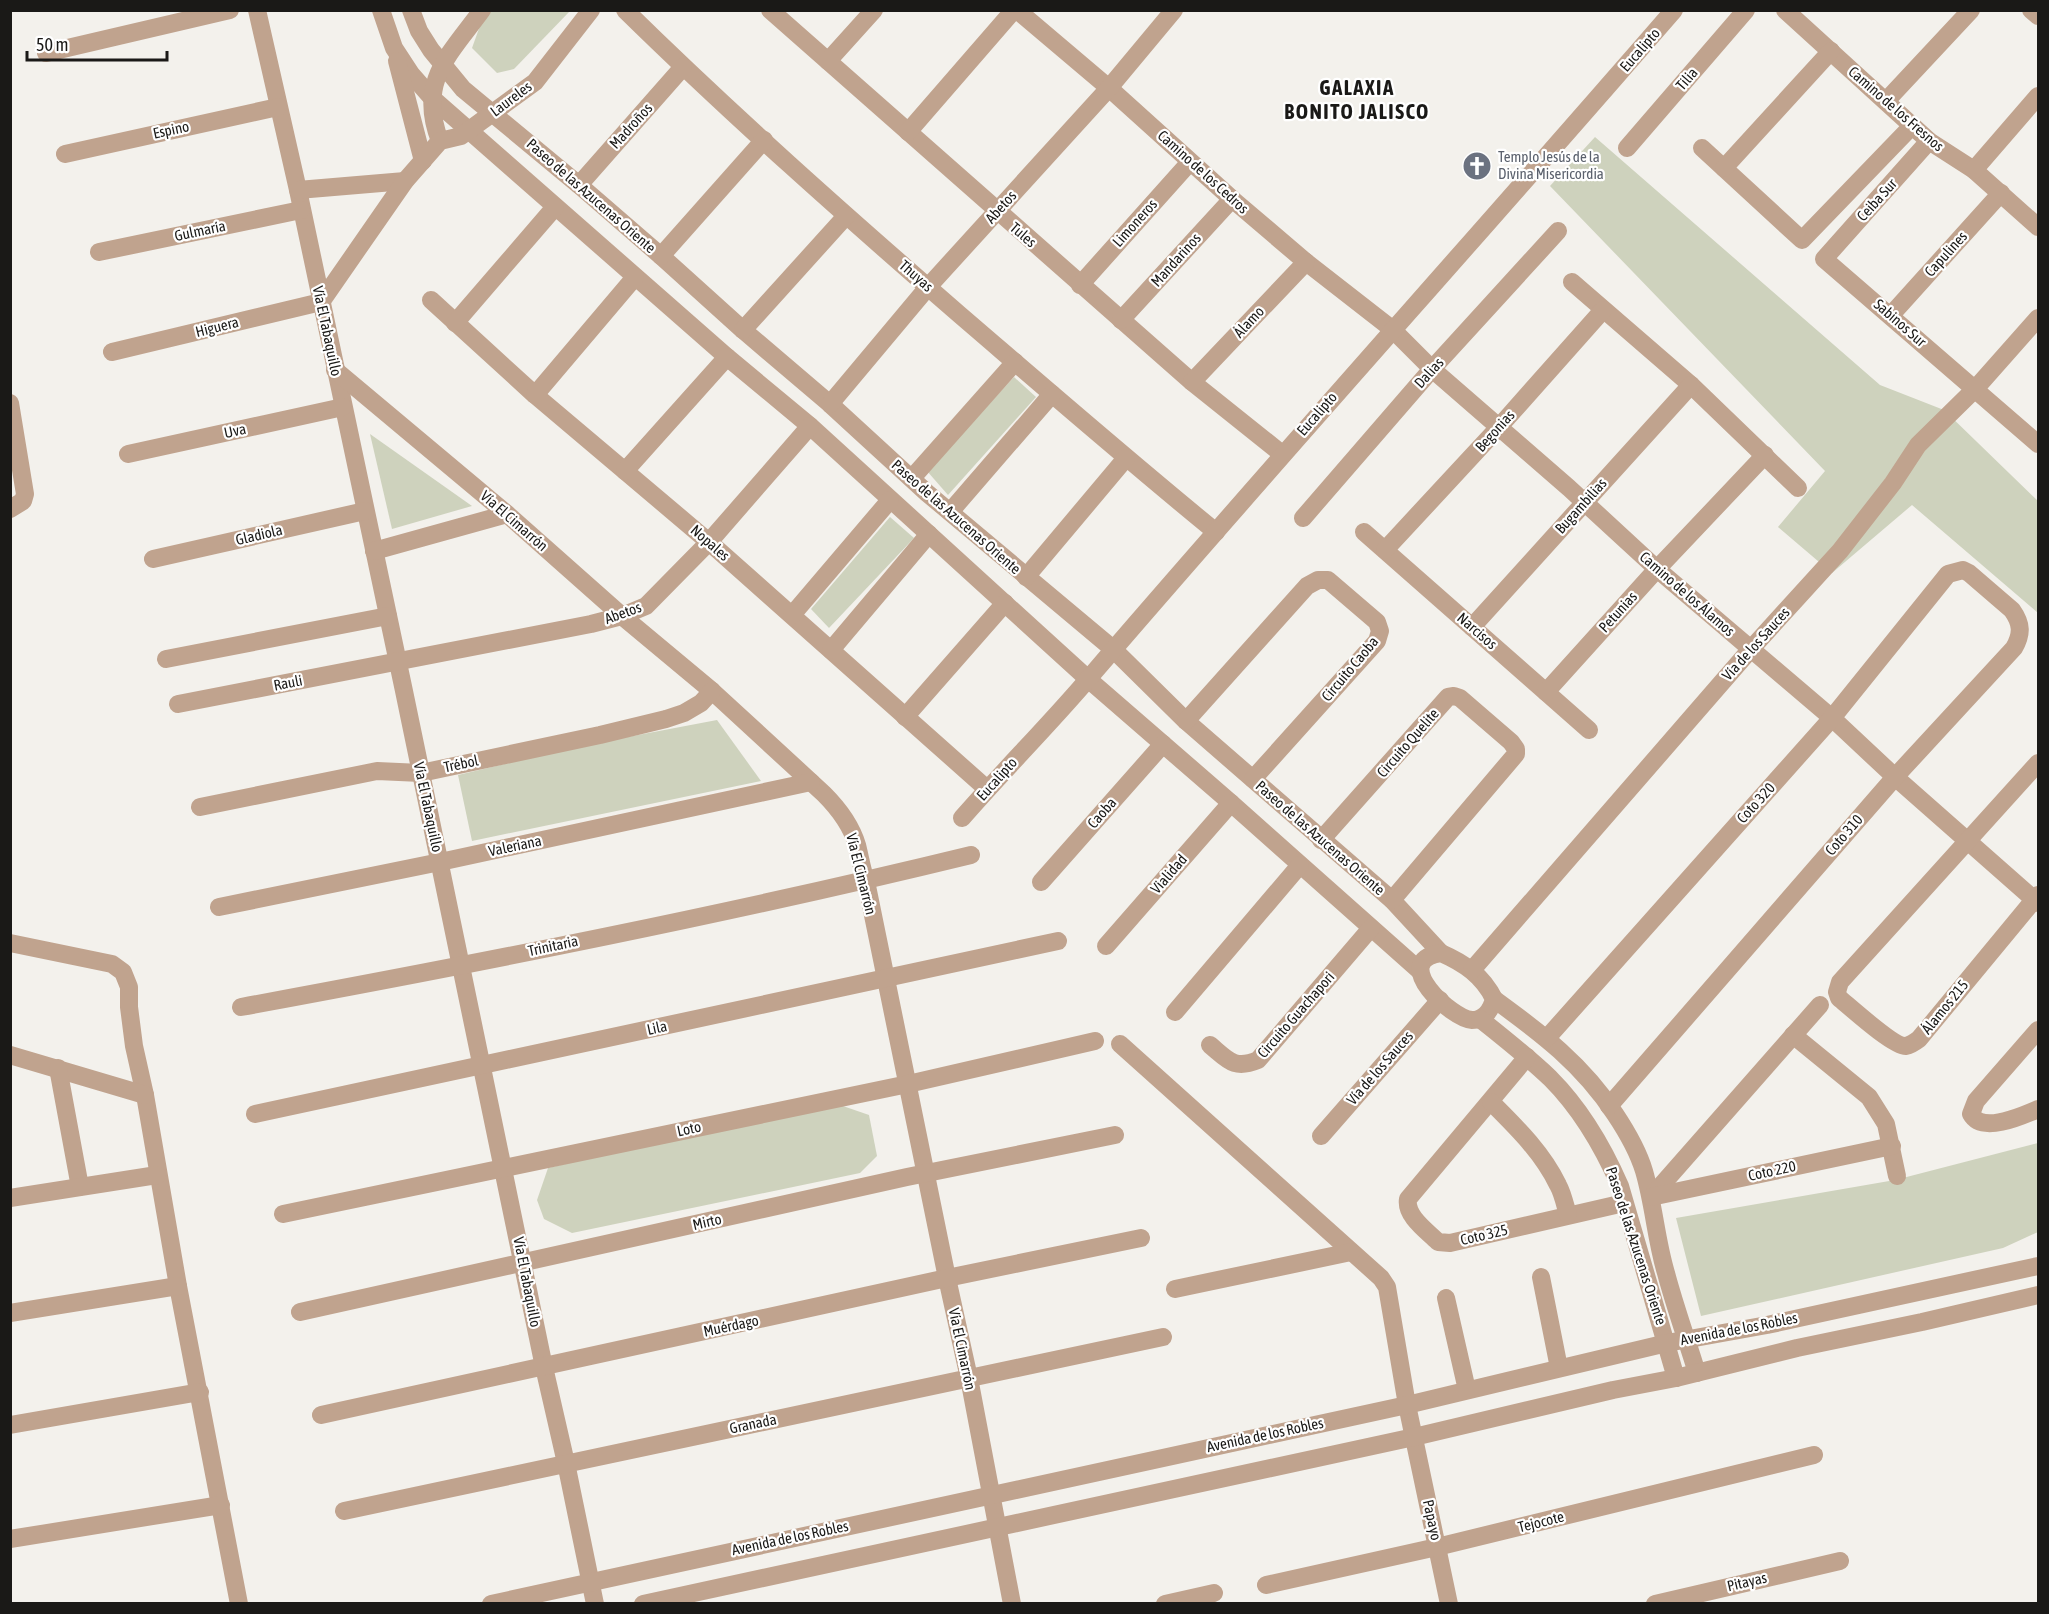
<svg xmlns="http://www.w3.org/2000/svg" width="2049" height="1614" font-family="'Asap Condensed',sans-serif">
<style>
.green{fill:#ced2bd}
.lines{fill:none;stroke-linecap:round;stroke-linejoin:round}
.minor{stroke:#c0a38e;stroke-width:18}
.labels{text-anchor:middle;stroke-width:4.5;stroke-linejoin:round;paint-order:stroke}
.street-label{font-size:15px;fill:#1a1917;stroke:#fff}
.worship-label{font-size:15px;fill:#5b616d;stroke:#fff;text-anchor:start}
.district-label{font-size:21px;font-weight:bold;letter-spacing:1.5px;fill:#1a1917;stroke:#fff}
</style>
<rect width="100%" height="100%" fill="#f3f1ec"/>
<g class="green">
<path d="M491,11H570L514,69L497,73L472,48L481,23Z"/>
<path d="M1595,137L1880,385L1944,410L2038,501V613L1912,505L1832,573L1778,527L1825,471L1550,186Z"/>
<path d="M1014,377L1036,397L948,495L927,471Z"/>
<path d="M370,434L472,506L392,529Z"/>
<path d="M890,517L914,538L829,628L811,609Z"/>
<path d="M717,720L761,781L472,841L458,775L580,746Z"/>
<path d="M840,1105L869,1115L877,1156L860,1173L572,1233L544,1219L537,1200L548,1168L693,1134Z"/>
<path d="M2038,1143V1232L2003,1248L1701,1316L1676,1218L1895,1180Z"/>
</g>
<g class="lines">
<g class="minor">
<path d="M257,10L298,190L404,691L544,1367L566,1463L595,1604"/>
<path d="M381,10L394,48L411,74L432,98L727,357L810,426L1088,679L1231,803L1420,971"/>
<path d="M411,10L419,31L431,50L463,89L579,185L661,256L743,330L830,404L927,493L1113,649L1186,721L1392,900L1441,953"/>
<path d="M625,10C733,116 846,216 960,315C1045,388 1129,461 1216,532"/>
<path d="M770,10L1192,382L1282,454"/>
<path d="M1017,10L1109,88L1232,199L1306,262L1392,329L1432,369L1569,488L1657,569L1832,718L1895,777L2038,903"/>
<path d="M1785,10L1929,141L1974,170L2038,227"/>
<path d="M2031,10L2038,16"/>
<path d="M46,53L230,10"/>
<path d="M397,61L423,161"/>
<path d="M828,61L874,10"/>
<path d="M1886,101L1971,10"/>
<path d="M908,132L1014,10"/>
<path d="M440,141C417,82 449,55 482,10"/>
<path d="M1929,141L1824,259L2038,444"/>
<path d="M1627,148L1746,10"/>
<path d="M1702,148L1802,240L1912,126"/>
<path d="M65,154L278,107"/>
<path d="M1724,168L1831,51"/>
<path d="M1974,170L2038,96"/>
<path d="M579,185L683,67"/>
<path d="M298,190L405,181"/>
<path d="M99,252L301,210"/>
<path d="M661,256L764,140"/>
<path d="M1572,282L1691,385L1798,488"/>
<path d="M1080,285L1190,162"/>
<path d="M431,300L535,395L709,542L987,789"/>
<path d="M1891,315L2001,193"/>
<path d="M1121,320L1232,199"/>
<path d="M455,323L555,207"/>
<path d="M743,330L846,216"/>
<path d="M112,352L321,302L405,181L440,141L461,136L535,82L591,10"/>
<path d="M335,370L507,514L622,616L712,691L824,794C838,808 851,825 857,845C860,857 862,870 866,881L947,1278L969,1378L1012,1604"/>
<path d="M1192,382L1306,262"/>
<path d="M535,395L635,277"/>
<path d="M10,403L25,494L23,501L10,509"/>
<path d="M830,404L928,287L1109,88L1174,10"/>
<path d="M128,454L343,407"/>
<path d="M625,471L727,357"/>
<path d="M912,478L1015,362"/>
<path d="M950,512L1052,394"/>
<path d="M1303,518L1432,369L1558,231"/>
<path d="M1364,532L1589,730"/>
<path d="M1385,550L1499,427L1603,310"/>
<path d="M374,551L507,514"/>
<path d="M153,559L365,511"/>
<path d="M1026,577L1126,458"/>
<path d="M792,615L890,500"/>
<path d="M1472,627L1691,385"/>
<path d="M831,650L929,534"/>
<path d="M166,659L388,616"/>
<path d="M1546,692L1657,569L1765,455"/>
<path d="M178,704L591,624L622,616L646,606L709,542L810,426"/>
<path d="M905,717L1005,603"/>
<path d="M1186,721L1307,586L1318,580H1328L1377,622L1380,631L1377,641L1253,779"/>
<path d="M2038,763L1840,982L1837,992L1839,998C1850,1007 1894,1047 1906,1046C1911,1045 1915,1042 1919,1039L2038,895"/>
<path d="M200,807L377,771L421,773L600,735L666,719L684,713L701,703L712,691"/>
<path d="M962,818C1003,771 1048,726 1089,678C1282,453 1480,234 1674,10"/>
<path d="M1321,840L1448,697L1454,696L1460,698L1511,742L1516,749V754L1392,900"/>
<path d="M1041,882L1163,744"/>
<path d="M219,907L440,862L811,782"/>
<path d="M10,943L112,964L123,972L129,987V1007L134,1046L145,1095L178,1286L239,1604"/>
<path d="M1106,946L1231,803"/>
<path d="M1441,953C1464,963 1483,976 1494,999C1491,1010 1484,1020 1472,1020C1452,1019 1388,961 1441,953Z"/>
<path d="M1472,970L1750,650L1840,551L1893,483L1918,445L1976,388L2038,318"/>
<path d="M1494,999C1542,1034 1582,1064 1615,1114C1627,1132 1638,1151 1644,1171C1654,1205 1656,1240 1666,1273C1675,1307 1687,1340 1697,1373"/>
<path d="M241,1007C485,962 729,914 971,855"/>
<path d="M1175,1012L1300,865"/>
<path d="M1480,1019C1504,1038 1528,1057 1550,1078C1580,1108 1603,1147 1620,1186L1676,1378"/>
<path d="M2038,1030L1976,1101L1971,1114C1982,1134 2022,1116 2038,1109"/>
<path d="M1793,1035L1869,1097L1886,1124L1897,1176"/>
<path d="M1547,1038L1832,718L1948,574L1963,570L1969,573L2012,610C2022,624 2022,634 2014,648L1895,777L1609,1106"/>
<path d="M1120,1044L1381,1278L1387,1287L1407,1405L1449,1604"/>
<path d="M1210,1045C1228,1060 1234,1070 1258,1060L1371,928"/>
<path d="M10,1055L145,1095"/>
<path d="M1527,1057L1408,1199C1405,1216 1427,1231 1438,1242L1450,1243L1624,1203"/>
<path d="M58,1068L80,1187"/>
<path d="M1491,1102C1516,1127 1542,1152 1558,1185C1563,1194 1565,1205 1568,1215"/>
<path d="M255,1114L1058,941"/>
<path d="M1321,1136L1440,1000"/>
<path d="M1651,1197L1820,1005"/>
<path d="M1651,1197L1892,1146"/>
<path d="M10,1198L157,1175"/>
<path d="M283,1214L908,1084L1095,1041"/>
<path d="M1541,1277L1559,1368"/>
<path d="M1175,1289L1351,1252"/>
<path d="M1446,1298L1467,1390"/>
<path d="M300,1312L907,1177L1115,1135"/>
<path d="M10,1313L178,1286"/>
<path d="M321,1415L947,1278L1141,1238"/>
<path d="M10,1425L200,1392"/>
<path d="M344,1511L1163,1337"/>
<path d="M10,1539L221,1505"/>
<path d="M1266,1585L1437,1547L1814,1455"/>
<path d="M491,1604L1407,1405L1667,1343L1767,1325L2038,1266"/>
<path d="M643,1604L1414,1437L1613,1390L1676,1378L1797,1348L1922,1322L2038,1295"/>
<path d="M1165,1604L1214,1593"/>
<path d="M1655,1604L1840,1561"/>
</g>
</g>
<defs>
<g id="church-disc" transform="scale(1.5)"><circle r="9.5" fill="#6b7280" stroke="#fff"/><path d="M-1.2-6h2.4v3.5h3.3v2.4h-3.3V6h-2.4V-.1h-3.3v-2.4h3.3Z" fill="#fff"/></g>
</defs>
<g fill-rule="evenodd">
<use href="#church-disc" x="1477" y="166"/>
</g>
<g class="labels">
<g class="street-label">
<text transform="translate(1640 50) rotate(-49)" y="5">Eucalipto</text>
<text transform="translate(1687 79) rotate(-49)" y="5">Tilia</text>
<text transform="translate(511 99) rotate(-37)" y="5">Laureles</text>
<text transform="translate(1896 109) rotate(41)" y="5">Camino de los Fresnos</text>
<text transform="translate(631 126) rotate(-48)" y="5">Madroños</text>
<text transform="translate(171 130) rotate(-12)" y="5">Espino</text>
<text transform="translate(1203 172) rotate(42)" y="5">Camino de los Cedros</text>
<text transform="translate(591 196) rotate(41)" y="5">Paseo de las Azucenas Oriente</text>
<text transform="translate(1877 200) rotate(-48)" y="5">Ceiba Sur</text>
<text transform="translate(1001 207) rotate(-48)" y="5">Abetos</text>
<text transform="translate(1135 223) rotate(-48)" y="5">Limoneros</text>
<text transform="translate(200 231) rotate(-12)" y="5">Gulmaría</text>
<text transform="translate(1023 235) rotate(41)" y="5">Tules</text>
<text transform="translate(1946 254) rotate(-48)" y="5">Capulines</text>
<text transform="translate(1176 260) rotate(-48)" y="5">Mandarinos</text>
<text transform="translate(916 276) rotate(41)" y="5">Thuyas</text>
<text transform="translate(1249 322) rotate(-47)" y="5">Álamo</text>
<text transform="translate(1900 323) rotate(41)" y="5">Sabinos Sur</text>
<text transform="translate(217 327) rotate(-14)" y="5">Higuera</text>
<text transform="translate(327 331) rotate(78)" y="5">Vía El Tabaquillo</text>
<text transform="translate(1429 373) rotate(-48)" y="5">Dalias</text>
<text transform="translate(1317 414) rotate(-49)" y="5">Eucalipto</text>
<text transform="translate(235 431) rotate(-12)" y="5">Uva</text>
<text transform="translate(1495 431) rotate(-48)" y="5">Begonias</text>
<text transform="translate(1581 506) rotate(-48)" y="5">Bugambilias</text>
<text transform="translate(956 517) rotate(41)" y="5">Paseo de las Azucenas Oriente</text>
<text transform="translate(514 521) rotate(41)" y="5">Vía El Cimarrón</text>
<text transform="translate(259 535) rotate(-13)" y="5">Gladiola</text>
<text transform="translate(710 543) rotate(41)" y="5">Nopales</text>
<text transform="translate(1687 594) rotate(41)" y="5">Camino de los Álamos</text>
<text transform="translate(1618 612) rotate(-48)" y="5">Petunias</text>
<text transform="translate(623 613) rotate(-20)" y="5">Abetos</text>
<text transform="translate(1477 631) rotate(41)" y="5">Narcisos</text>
<text transform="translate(1756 644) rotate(-48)" y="5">Vía de los Sauces</text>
<text transform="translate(1350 669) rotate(-50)" y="5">Circuito Caoba</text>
<text transform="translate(288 683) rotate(-11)" y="5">Rauli</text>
<text transform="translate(1408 743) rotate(-49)" y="5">Circuito Quelite</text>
<text transform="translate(461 764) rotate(-12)" y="5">Trébol</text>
<text transform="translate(997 779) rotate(-48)" y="5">Eucalipto</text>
<text transform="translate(1756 803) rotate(-48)" y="5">Coto 320</text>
<text transform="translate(428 807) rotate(78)" y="5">Vía El Tabaquillo</text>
<text transform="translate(1102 813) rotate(-49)" y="5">Caoba</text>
<text transform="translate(1844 835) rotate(-49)" y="5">Coto 310</text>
<text transform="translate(1320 838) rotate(41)" y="5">Paseo de las Azucenas Oriente</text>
<text transform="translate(515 846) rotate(-12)" y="5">Valeriana</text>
<text transform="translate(861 874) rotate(76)" y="5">Vía El Cimarrón</text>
<text transform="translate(1169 874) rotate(-49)" y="5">Vialidad</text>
<text transform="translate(553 946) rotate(-12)" y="5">Trinitaria</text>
<text transform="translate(1945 1007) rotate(-51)" y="5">Álamos 215</text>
<text transform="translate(1296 1015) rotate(-49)" y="5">Circuito Guachapori</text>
<text transform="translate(657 1028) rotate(-12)" y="5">Lila</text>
<text transform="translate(1380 1068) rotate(-49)" y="5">Vía de los Sauces</text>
<text transform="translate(689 1129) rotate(-12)" y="5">Loto</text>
<text transform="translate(1772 1171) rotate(-12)" y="5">Coto 220</text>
<text transform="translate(707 1222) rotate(-13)" y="5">Mirto</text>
<text transform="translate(1484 1235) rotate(-13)" y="5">Coto 325</text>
<text transform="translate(1636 1246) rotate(72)" y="5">Paseo de las Azucenas Oriente</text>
<text transform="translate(527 1282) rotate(79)" y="5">Vía El Tabaquillo</text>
<text transform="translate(731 1326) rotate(-12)" y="5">Muérdago</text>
<text transform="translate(1739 1329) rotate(-11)" y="5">Avenida de los Robles</text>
<text transform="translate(962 1349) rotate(78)" y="5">Vía El Cimarrón</text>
<text transform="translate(753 1424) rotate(-12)" y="5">Granada</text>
<text transform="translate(1265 1435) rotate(-12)" y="5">Avenida de los Robles</text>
<text transform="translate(1432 1520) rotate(78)" y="5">Papayo</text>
<text transform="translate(1541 1522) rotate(-14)" y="5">Tejocote</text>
<text transform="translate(790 1538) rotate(-12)" y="5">Avenida de los Robles</text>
<text transform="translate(1747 1582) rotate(-13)" y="5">Pitayas</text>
</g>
<g class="worship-label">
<text x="1498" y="162">Templo Jesús de la<tspan x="1498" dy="17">Divina Misericordia</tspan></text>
</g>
<g class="district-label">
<text x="1357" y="95">GALAXIA<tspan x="1357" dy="24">BONITO JALISCO</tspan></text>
</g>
</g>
<rect width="2049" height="1614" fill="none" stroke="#1a1917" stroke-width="24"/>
<path d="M27 51v9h140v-9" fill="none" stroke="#1a1917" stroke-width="3"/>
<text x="36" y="51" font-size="18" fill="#1a1917" stroke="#ffffff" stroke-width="4.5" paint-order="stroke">50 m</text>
</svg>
